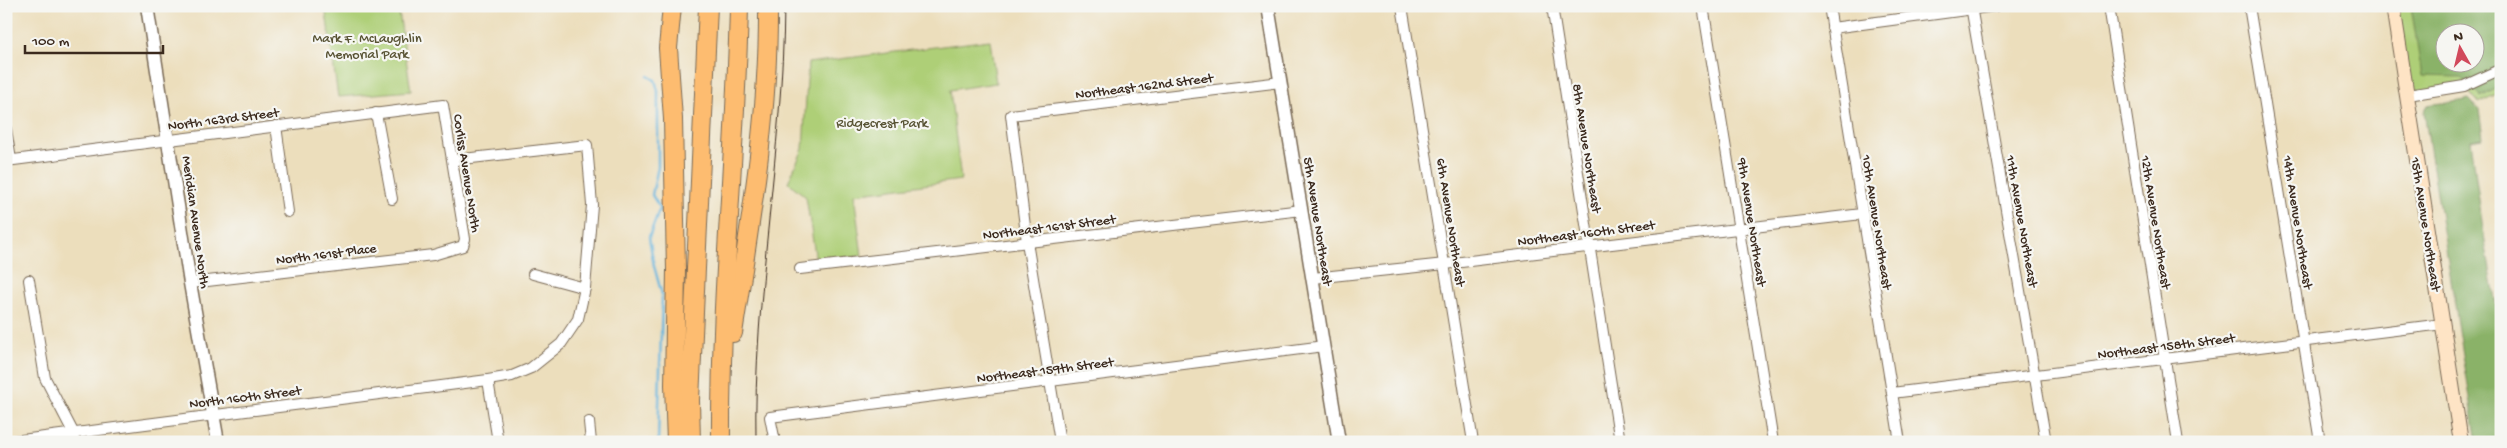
<svg xmlns="http://www.w3.org/2000/svg" width="2507" height="448" font-family="'Gochi Hand',sans-serif">
<style>
.green{fill:#aecf77;stroke:#747c4a;fill-rule:evenodd}
.forest{fill:#8ab268;stroke:#626e43;fill-rule:evenodd}
.lines{fill:none;stroke-linecap:round;stroke-linejoin:round}
.stream{stroke:#60b2db;stroke-width:2.5}
.minor-casing{stroke:#796955;stroke-width:12}
.tertiary-casing{stroke:#796955;stroke-width:15}
.secondary-casing{stroke:#796955;stroke-width:16}
.motorway-casing{stroke:#796955;stroke-width:20}
.minor{stroke:#fff;stroke-width:10}
.tertiary{stroke:#fff;stroke-width:12}
.secondary{stroke:#fee4c5;stroke-width:14}
.motorway{stroke:#fdbc6f;stroke-width:18}
.tram{stroke:#3b2a1e;stroke-width:1}
.labels{text-anchor:middle;stroke-width:4.5;stroke-linejoin:round;paint-order:stroke}
.park-label{font-size:14px;fill:#585334;stroke:#f6f6f2}
.street-label{font-size:14px;fill:#3b2a1e;stroke:#f6f6f2}
</style>
<rect width="100%" height="100%" fill="#f6f6f2"/>
<filter id="ink" filterUnits="userSpaceOnUse"><feTurbulence type="fractalNoise" baseFrequency=".02" numOctaves="2"/><feDisplacementMap in="SourceGraphic" scale="10" xChannelSelector="R" yChannelSelector="G"/><feConvolveMatrix kernelMatrix="1 2 1 2 8 2 1 2 1" color-interpolation-filters="sRGB"/></filter>
<filter id="wash" filterUnits="userSpaceOnUse"><feTurbulence type="fractalNoise" baseFrequency=".0096" numOctaves="4" result="noise"/><feDisplacementMap in="SourceGraphic" scale="20" xChannelSelector="R" yChannelSelector="G"/><feGaussianBlur stdDeviation="1.12" result="paint"/><feColorMatrix in="noise" values="0 0 0 0 0 0 0 0 0 0 0 0 0 0 0 0 0 1.4 0 .05"/><feComposite in="paint" operator="in"/></filter>
<g filter="url(#wash)">
<rect width="100%" height="100%" fill="#ecdebc"/>
<g class="green">
<path d="M325,6H398L411,91L338,97Z"/>
<path d="M2393,6H2501V92L2478,103L2464,86L2408,95ZM2444,32H2474V62H2444Z"/>
<path d="M990,40L996,83L950,90L961,180L854,194L862,256L816,261L806,197L788,182L803,149L808,63Z"/>
</g>
<g class="forest">
<path d="M2411,6H2501V86L2481,97L2461,77L2422,76ZM2444,32H2474V62H2444Z"/>
<path d="M2469,99L2479,110L2483,138L2471,140L2483,229L2501,334V442H2477L2424,112L2428,105C2442,102 2455,103 2469,99Z"/>
</g>
<g class="lines">
<path class="stream" d="M648,76L655,80L658,91V167L652,195L660,208L649,237L654,266L662,295L658,442"/>
</g>
</g>
<g filter="url(#ink)">
<g class="lines">
<g class="minor-casing">
<g id="minor">
<path d="M1402,6L1473,442"/>
<path d="M1552,6L1620,442"/>
<path d="M1703,6L1773,442"/>
<path d="M1829,6L1900,442"/>
<path d="M1971,6L2046,442"/>
<path d="M2109,6L2178,442"/>
<path d="M2249,6L2320,442"/>
<path d="M1832,28L1996,6"/>
<path d="M2408,95L2464,86L2501,69"/>
<path d="M376,113L392,199"/>
<path d="M276,126L288,212"/>
<path d="M6,129L11,160"/>
<path d="M6,161L443,105L465,239L463,246L433,255L190,283"/>
<path d="M800,269L1302,210"/>
<path d="M533,274L585,288"/>
<path d="M1313,278L1445,264L1862,214"/>
<path d="M29,280L45,378L73,432L74,442"/>
<path d="M488,380L498,442"/>
<path d="M1892,393L2443,324"/>
<path d="M589,422L591,442"/>
<path d="M6,442L488,380L512,376L531,368L561,344L578,319L585,288L592,205L587,145L454,160"/>
<path d="M775,442L770,417L1324,346"/>
<path d="M1060,442L1027,242L1011,115L1281,82"/>
</g>
</g>
<g class="tertiary-casing">
<g id="tertiary">
<path d="M147,6L190,283L218,442"/>
<path d="M1268,6L1339,442"/>
</g>
</g>
<g class="secondary-casing">
<path id="secondary" d="M2393,6L2461,442"/>
</g>
<g class="motorway-casing">
<g id="motorway">
<path d="M672,6L668,48L673,119L676,270L674,385L676,442"/>
<path d="M733,333C750,225 769,116 768,6"/>
<path d="M691,442L690,400L708,6"/>
<path d="M721,442C720,296 736,152 739,6"/>
</g>
</g>
<use href="#minor" class="minor"/>
<use href="#tertiary" class="tertiary"/>
<use href="#secondary" class="secondary"/>
<use href="#motorway" class="motorway"/>
<path class="tram" d="M756,442C753,296 783,152 784,6"/>
</g>
</g>
<g class="labels">
<g class="park-label">
<text x="367" y="42">Mark F. McLaughlin<tspan x="367" dy="16">Memorial Park</tspan></text>
<text x="882" y="127">Ridgecrest Park</text>
</g>
<g class="street-label">
<text transform="translate(1144 85) rotate(-7)" y="5">Northeast 162nd Street</text>
<text transform="translate(223 118) rotate(-7)" y="5">North 163rd Street</text>
<text transform="translate(1588 148) rotate(81)" y="5">8th Avenue Northeast</text>
<text transform="translate(468 173) rotate(81)" y="5">Corliss Avenue North</text>
<text transform="translate(1319 221) rotate(81)" y="5">5th Avenue Northeast</text>
<text transform="translate(2023 221) rotate(80)" y="5">11th Avenue Northeast</text>
<text transform="translate(197 222) rotate(82)" y="5">Meridian Avenue North</text>
<text transform="translate(1452 222) rotate(81)" y="5">6th Avenue Northeast</text>
<text transform="translate(1753 222) rotate(81)" y="5">9th Avenue Northeast</text>
<text transform="translate(1878 222) rotate(81)" y="5">10th Avenue Northeast</text>
<text transform="translate(2157 222) rotate(81)" y="5">12th Avenue Northeast</text>
<text transform="translate(2299 222) rotate(81)" y="5">14th Avenue Northeast</text>
<text transform="translate(2427 224) rotate(81)" y="5">15th Avenue Northeast</text>
<text transform="translate(1049 226) rotate(-7)" y="5">Northeast 161st Street</text>
<text transform="translate(1586 232) rotate(-7)" y="5">Northeast 160th Street</text>
<text transform="translate(326 253) rotate(-7)" y="5">North 161st Place</text>
<text transform="translate(2166 345) rotate(-7)" y="5">Northeast 158th Street</text>
<text transform="translate(1045 369) rotate(-7)" y="5">Northeast 159th Street</text>
<text transform="translate(245 396) rotate(-7)" y="5">North 160th Street</text>
</g>
</g>
<rect width="2507" height="448" fill="none" stroke="#f6f6f2" stroke-width="25"/>
<g transform="translate(2460 48) rotate(352)"><circle r="24" fill="#f6f6f2" stroke="#aba49d"/>
<path d="M0-4L9 19L0 12L-9 19Z" fill="#d1495b"/>
<text y="-8" font-size="14" font-weight="bold" text-anchor="middle" fill="#3b2a1e">N</text>
</g>
<path d="M25 45v8h138v-8" fill="none" stroke="#3b2a1e" stroke-width="2.5"/>
<text x="32" y="45" font-size="15" fill="#3b2a1e" stroke="#f6f6f2" stroke-width="4" paint-order="stroke">100 m</text>
</svg>
